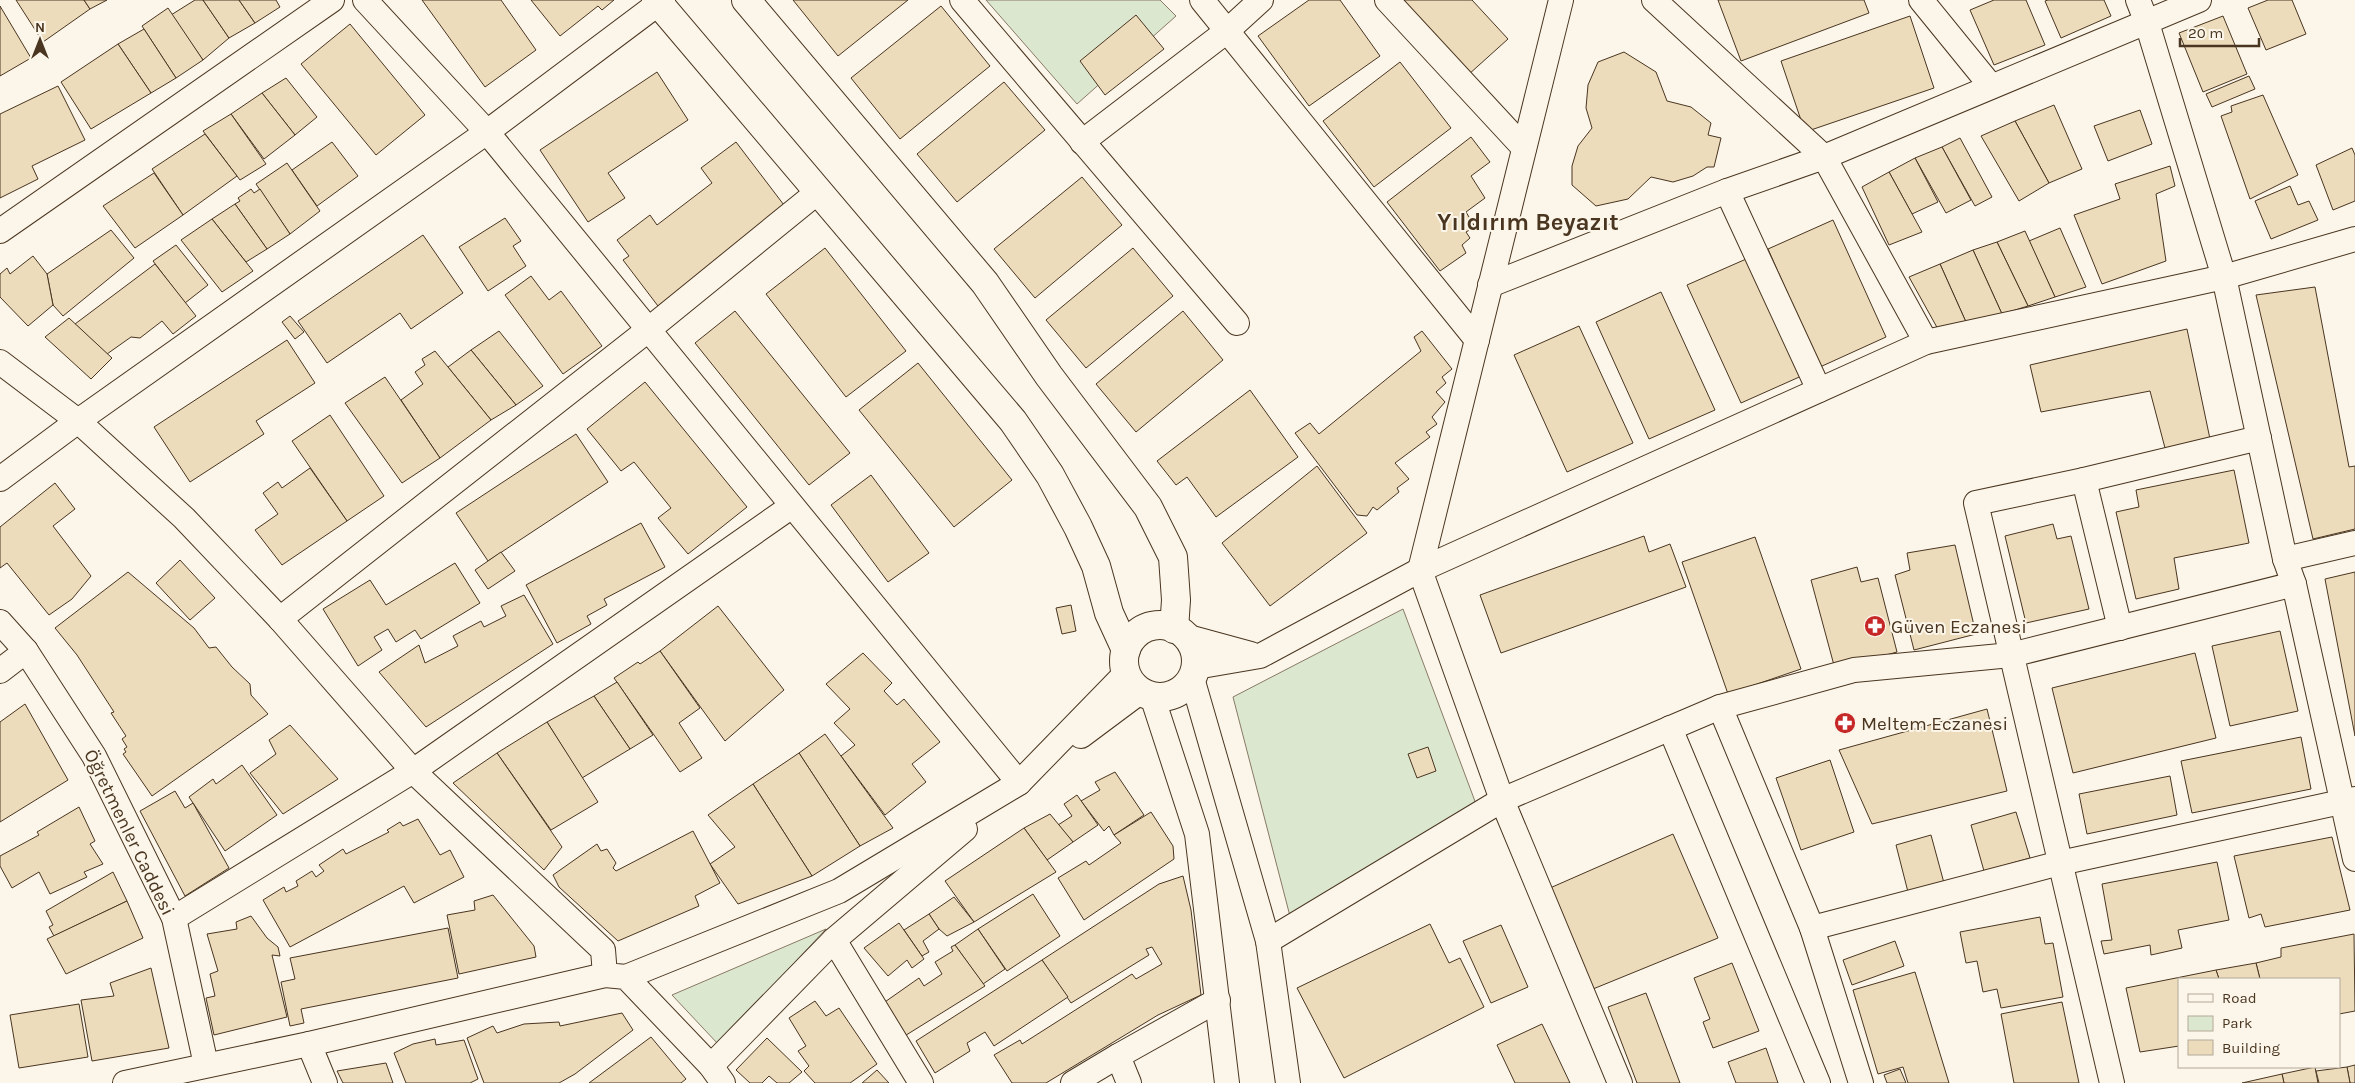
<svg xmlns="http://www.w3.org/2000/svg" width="2355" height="1083" font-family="Karla,sans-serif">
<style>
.green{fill:#dce7d0;stroke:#887966}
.building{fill:#ecdcbc;stroke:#4a3520}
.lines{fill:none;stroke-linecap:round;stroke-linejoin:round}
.street-casing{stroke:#4a3520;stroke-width:26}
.secondary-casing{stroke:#4a3520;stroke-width:30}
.street{stroke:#fbf6e9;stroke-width:24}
.secondary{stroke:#fbf6e9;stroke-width:28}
.labels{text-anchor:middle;stroke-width:4;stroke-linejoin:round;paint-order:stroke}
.poi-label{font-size:19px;fill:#4a3520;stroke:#fbf6e9;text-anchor:start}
.street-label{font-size:19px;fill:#4a3520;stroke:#fbf6e9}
.district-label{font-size:24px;font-weight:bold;fill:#4a3520;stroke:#fbf6e9}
</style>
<rect width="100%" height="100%" fill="#fbf6e9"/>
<g class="green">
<path d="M986,0H1160L1176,16L1077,104Z"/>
<path d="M1403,609L1476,804L1291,920L1233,697Z"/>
<path d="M826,929L718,1044L672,995Z"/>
</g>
<g class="building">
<path d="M16,0H84L90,9L43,42Z"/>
<path d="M84,0H107L90,9Z"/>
<path d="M195,0H203L229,38L203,60L171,15Z"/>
<path d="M203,0H239L255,23L229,38Z"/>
<path d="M239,0H276L280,7L255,23Z"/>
<path d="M422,0H501L536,50L485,87Z"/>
<path d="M531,0H614L602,10L598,6L560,36Z"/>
<path d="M793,0H908L838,56Z"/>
<path d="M1309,0H1340L1380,56L1309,106L1258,36Z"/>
<path d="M1393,0H1472L1508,39L1468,75Z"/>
<path d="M1718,0H1864L1869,13L1741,61Z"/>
<path d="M1994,0H2026L2045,45L1994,65L1970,10Z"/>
<path d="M2048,0H2104L2111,16L2061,38L2045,1Z"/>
<path d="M2268,0H2292L2306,34L2266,50L2248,8Z"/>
<path d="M0,6L31,58L0,76Z"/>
<path d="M941,6L990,66L900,139L851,78Z"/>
<path d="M168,8L203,60L176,78L142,26Z"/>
<path d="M1136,15L1164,49L1105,95L1080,61Z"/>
<path d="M1910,16L1934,88L1805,132L1781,61Z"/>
<path d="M2223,16L2247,74L2203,92L2179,33Z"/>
<path d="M350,24L425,115L376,155L301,64Z"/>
<path d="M144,29L176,78L151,93L118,44Z"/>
<path d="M118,44L151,93L91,129L61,82Z"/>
<path d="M1624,52L1656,72L1667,101L1691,107L1711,123L1708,135L1721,138L1714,167H1707L1693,176L1673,182L1651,177L1628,199L1596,206L1572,185V166L1578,146L1592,128L1586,108L1588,85L1598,62Z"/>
<path d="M1400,62L1451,128L1374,187L1323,121Z"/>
<path d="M657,72L688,120L608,173L625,198L588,222L540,150Z"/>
<path d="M2249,76L2255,89L2212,107L2206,94Z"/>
<path d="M286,78L317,117L295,135L262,93Z"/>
<path d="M1004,82L1045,130L957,202L917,154Z"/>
<path d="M58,86L85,140L32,166L38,179L0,198V114Z"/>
<path d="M262,93L295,135L264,159L231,114Z"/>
<path d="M2263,95L2298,175L2250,199L2221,116L2232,112L2231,106Z"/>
<path d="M2054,105L2082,169L2049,183L2015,121Z"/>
<path d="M2140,110L2152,144L2108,161L2094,126Z"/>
<path d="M231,114L266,164L240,180L203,131Z"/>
<path d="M2015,121L2049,183L2019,201L1981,136Z"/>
<path d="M205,134L237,176L183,215L152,169Z"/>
<path d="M1471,137L1490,162L1471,176L1485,198L1466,212L1475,227L1466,232L1470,238L1462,245L1466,253L1440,271L1387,202Z"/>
<path d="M1960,138L1992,197L1975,206L1942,147Z"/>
<path d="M332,142L358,176L317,206L292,170Z"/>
<path d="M736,142L787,209L658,306L623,260L629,256L617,240L650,215L657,225L712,183L701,168Z"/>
<path d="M1942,147L1971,200L1946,213L1915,158Z"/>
<path d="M2352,148L2355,155V201L2333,210L2316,165Z"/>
<path d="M1915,158L1938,202L1912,214L1889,172Z"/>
<path d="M287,163L320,211L290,234L256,184Z"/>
<path d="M2170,166L2175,186L2156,194L2166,261L2102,284L2074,215L2120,199L2115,184Z"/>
<path d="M1889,172L1922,232L1889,245L1862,187Z"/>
<path d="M154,173L183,215L135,248L103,206Z"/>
<path d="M1082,177L1122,225L1035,298L994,249Z"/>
<path d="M2290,186L2298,205L2309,201L2318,220L2271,239L2255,201Z"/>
<path d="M251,189L254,193L260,189L290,234L267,249L235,204L240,201L238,198Z"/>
<path d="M235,204L267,249L246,262L212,219Z"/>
<path d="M505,218L521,241L513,246L526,266L488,291L459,247Z"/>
<path d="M212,219L253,271L222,292L181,240Z"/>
<path d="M1833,220L1886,337L1820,367L1768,249Z"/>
<path d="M2060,228L2086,287L2055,297L2029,241Z"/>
<path d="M111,230L134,258L63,316L53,305L47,274Z"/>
<path d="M2025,231L2055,297L2028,306L1997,242Z"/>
<path d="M423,235L463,293L411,329L400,313L327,363L298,321Z"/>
<path d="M1997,242L2028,306L2002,314L1973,250Z"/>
<path d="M176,245L208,285L185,303L153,261Z"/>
<path d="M825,248L906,351L846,397L766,294Z"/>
<path d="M1133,248L1173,296L1086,368L1046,320Z"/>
<path d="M1973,250L2002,314L1966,322L1940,264Z"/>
<path d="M33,256L47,274L53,305L28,326L0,297V274L7,268L10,274Z"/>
<path d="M1753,256L1806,374L1741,403L1687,285Z"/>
<path d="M155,264L196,316L173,334L162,321L140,338L131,337L107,354L75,324Z"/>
<path d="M1940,264L1966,322L1939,331L1909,277Z"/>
<path d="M531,276L549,300L561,291L602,346L563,374L505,295Z"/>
<path d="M2315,287L2349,467L2355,466V529L2313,539L2256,295Z"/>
<path d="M1661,292L1715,410L1649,439L1596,322Z"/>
<path d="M735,311L850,453L809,485L695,343Z"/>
<path d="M1183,311L1223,360L1136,432L1096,384Z"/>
<path d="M290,316L304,332L295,339L282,322Z"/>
<path d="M69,318L112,358L91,379L45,337Z"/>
<path d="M1579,326L1633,443L1567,472L1514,355Z"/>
<path d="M2187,329L2210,439L2165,448L2150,391L2041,412L2030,365Z"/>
<path d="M499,331L543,386L516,405L471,350Z"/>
<path d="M1422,331L1452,369L1442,377L1446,383L1436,392L1445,402L1432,417L1437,424L1426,432L1430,437L1395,463L1409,479L1397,488L1399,492L1377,510L1373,507L1367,516L1357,515L1295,433L1310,423L1319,434L1421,351L1414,337Z"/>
<path d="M287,340L315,383L256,421L264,434L190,482L154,427Z"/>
<path d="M471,350L516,405L491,420L448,367Z"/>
<path d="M435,351L491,420L440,458L401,400L423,384L415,372L425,365L422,359Z"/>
<path d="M918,363L1012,480L954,527L859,410Z"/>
<path d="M385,377L440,458L402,483L345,403Z"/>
<path d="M645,382L747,507L688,554L658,518L671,508L634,462L621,471L587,429Z"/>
<path d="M1250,390L1298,457L1216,517L1187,477L1176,485L1157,461Z"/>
<path d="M330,415L384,496L347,521L292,441Z"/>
<path d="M576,434L608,482L488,561L456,513Z"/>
<path d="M1317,466L1367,533L1270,606L1222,543Z"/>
<path d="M310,468L347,521L282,565L255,530L278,514L263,493L278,482L282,488Z"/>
<path d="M2234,470L2249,543L2174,558L2179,589L2136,599L2116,512L2139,507L2136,490Z"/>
<path d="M871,475L929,553L888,582L831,505Z"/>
<path d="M55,483L75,509L53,526L91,576L72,599L49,615L7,563L0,568V527Z"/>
<path d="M641,523L665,567L604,599L607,605L587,616L591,624L557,643L526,585Z"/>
<path d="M2053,524L2057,539L2071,536L2089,609L2026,623L2005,536Z"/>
<path d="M1644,536L1649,552L1670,544L1686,587L1501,653L1480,595Z"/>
<path d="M1755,537L1801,669L1728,694L1682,562Z"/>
<path d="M1955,545L1976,634L1914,650L1895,575L1910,570L1907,553Z"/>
<path d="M501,552L515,571L488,589L475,570Z"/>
<path d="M180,560L215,598L190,620L156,583Z"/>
<path d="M455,563L480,603L421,639L415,630L396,642L388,629L374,637L382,650L358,666L323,609L370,580L386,605Z"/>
<path d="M1857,567L1861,582L1878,578L1897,652L1835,669L1811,580Z"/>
<path d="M128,572L194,628L209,648L216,647L232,667L250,684L251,695L268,714L152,796L123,754L126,752L124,749L127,747L122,739L126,736L111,713L114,712L77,655L55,628Z"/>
<path d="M2355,572V736L2325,579Z"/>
<path d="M524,595L553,644L426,727L379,672L419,645L425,663L458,646L453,636L481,621L484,627L506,616L501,606Z"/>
<path d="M1071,605L1076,631L1062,634L1056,608Z"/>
<path d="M718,606L784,690L725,741L660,651Z"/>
<path d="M2280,631L2298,711L2230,726L2212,646Z"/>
<path d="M660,651L700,708L679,723L702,758L680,772L614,678L638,662L640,664Z"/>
<path d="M863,653L892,683L884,691L897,705L904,699L940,742L912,764L926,782L885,815L841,756L855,745L834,723L850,709L826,684Z"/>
<path d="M2195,653L2216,738L2073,773L2052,688Z"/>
<path d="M617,682L653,735L630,749L594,696Z"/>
<path d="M594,696L630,749L582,778L547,722Z"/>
<path d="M25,704L68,780L0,822V722Z"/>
<path d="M1987,709L2007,791L1872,824L1839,750Z"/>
<path d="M547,722L598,802L551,830L497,753Z"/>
<path d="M290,725L338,779L283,814L250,773L276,754L269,740Z"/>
<path d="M825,734L893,828L860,846L799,753Z"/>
<path d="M2301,737L2311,789L2192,813L2181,761Z"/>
<path d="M1428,747L1436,771L1417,778L1408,754Z"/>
<path d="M497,753L562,847L544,870L453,783Z"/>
<path d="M799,753L860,846L812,876L753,784Z"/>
<path d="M1830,760L1854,832L1801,850L1776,778Z"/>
<path d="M242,765L277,815L225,851L189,797L213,779L216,784Z"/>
<path d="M1115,772L1144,815L1114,835L1109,826L1104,831L1081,801L1100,790L1095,782Z"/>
<path d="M2170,776L2177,815L2087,834L2079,794Z"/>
<path d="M753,784L812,876L738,904L710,864L735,847L708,815Z"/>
<path d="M175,791L185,808L193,803L229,868L185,896L140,811Z"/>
<path d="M1077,795L1098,825L1073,842L1058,825L1072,816L1064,804Z"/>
<path d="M79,807L95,841L90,844L103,864L84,872L87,877L50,894L39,872L12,888L0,866V856L39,835L37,832Z"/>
<path d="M1151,812L1173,846L1174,859L1084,920L1058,878L1086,861L1089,865L1121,843L1114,835Z"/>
<path d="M2016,812L2030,858L1984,871L1971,825Z"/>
<path d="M1050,814L1073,842L1047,860L1024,828Z"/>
<path d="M418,819L440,855L450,850L464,877L414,903L404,886L290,947L263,900L284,887L286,892L298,886L296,881L312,871L316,877L324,871L319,865L343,849L346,854L389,832L387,830L400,822L403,826Z"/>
<path d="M1024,828L1056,872L974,922L945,881Z"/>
<path d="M693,831L720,883L695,896L699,906L618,941L559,887L553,875L597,844L601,851L607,849L616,863L613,868L616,871Z"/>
<path d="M1673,834L1718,938L1593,989L1550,888Z"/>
<path d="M1931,835L1944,883L1908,892L1896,845Z"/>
<path d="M2332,837L2350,910L2265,927L2261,914L2249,918L2234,856Z"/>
<path d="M2217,862L2229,920L2178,930L2182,948L2151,955L2150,945L2104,954L2101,941L2112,940L2102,884Z"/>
<path d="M113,872L127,901L54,936L49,927L53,925L46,911Z"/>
<path d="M1183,876L1191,910L1201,995L1158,1015L1046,1083H1012L994,1055L1020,1040L1022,1044L1132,974L1136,979L1162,964L1152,947L1146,949L1149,955L1071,1003L1042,960L1159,884Z"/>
<path d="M1033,894L1060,936L1007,971L978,929Z"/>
<path d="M493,895L534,946L536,957L459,974L447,915L475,910L474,901Z"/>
<path d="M954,897L974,922L947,936L939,929L929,914Z"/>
<path d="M127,901L143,938L66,974L47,939Z"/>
<path d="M929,914L939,929L923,941L929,952L922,956L904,930Z"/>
<path d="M251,916L267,938L278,947L280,956L272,955L287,1017L214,1035L206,998L215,996L210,974L218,971L207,934L237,929L236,922Z"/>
<path d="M2040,917L2045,944L2053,943L2063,997L2001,1008L1997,989L1983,992L1977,961L1966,963L1960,932Z"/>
<path d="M899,923L924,959L912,968L907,960L888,976L864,948Z"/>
<path d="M1430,924L1449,963L1460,958L1484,1007L1344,1078L1297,988Z"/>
<path d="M1501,925L1528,987L1491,1003L1463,941Z"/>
<path d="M448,928L458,978L301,1009L304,1023L290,1026L281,982L295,979L290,958Z"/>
<path d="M978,929L1005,969L983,984L955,945Z"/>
<path d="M2354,934L2355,1011L2339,1014V979H2260L2256,963L2281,957V948Z"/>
<path d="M1895,941L1904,966L1852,985L1843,960Z"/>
<path d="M955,945L985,986L903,1037L882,1004L919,978L924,986L942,974L935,962L953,951L951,947Z"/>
<path d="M1042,960L1068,997L994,1046L985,1032L967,1043L970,1051L935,1073L916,1041Z"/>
<path d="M1732,963L1759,1031L1713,1048L1703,1022L1710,1019L1694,978Z"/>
<path d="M2256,963L2260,979H2219L2216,970Z"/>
<path d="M151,968L169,1048L92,1061L81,1000L114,996L110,983Z"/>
<path d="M2216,970L2219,979H2179V1046L2140,1052L2126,988Z"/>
<path d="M1915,972L1949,1083H1908L1903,1067L1878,1074L1853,990Z"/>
<path d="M1646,993L1680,1083H1637L1608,1007Z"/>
<path d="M815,1001L826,1016L839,1008L877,1064L850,1083H815L804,1071L809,1066L798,1051L806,1046L789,1018Z"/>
<path d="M2062,1002L2079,1083H2014L2001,1014Z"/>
<path d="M79,1004L88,1057L19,1068L10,1015Z"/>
<path d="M622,1013L633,1030L575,1074L559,1083H484L467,1038L493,1026L497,1033L524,1024L559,1022L560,1026Z"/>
<path d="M1542,1024L1570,1083H1515L1497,1045Z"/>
<path d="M651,1037L686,1079L681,1083H589Z"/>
<path d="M767,1038L802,1072L789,1083H777L769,1076L762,1083H750L736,1070Z"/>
<path d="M435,1039L436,1045L464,1040L478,1079L470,1083H406L394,1053L413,1044Z"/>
<path d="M1766,1048L1778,1083H1736L1728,1062Z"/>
<path d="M386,1063L393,1083H343L337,1071Z"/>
<path d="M2355,1065V1083H2350L2347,1067Z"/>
<path d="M2315,1067L2318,1083H2284L2282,1074Z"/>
<path d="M2347,1067L2350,1083H2319L2316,1071Z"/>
<path d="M1900,1069L1906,1083H1887L1884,1075Z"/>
<path d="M877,1070L889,1083H862Z"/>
<path d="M2282,1074L2284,1083H2242Z"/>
</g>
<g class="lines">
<g class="street-casing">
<g id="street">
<path d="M365,0L487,132L1019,783"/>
<path d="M962,0L1237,323"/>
<path d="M1202,0L1477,340"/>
<path d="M1387,0L1524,148"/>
<path d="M1561,0L1420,570L1502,800L1620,1083"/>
<path d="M1654,0L1824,157L1926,342"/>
<path d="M1921,0L1991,86"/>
<path d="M2138,0L2147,23L2224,277L2285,559L2294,584L2355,859"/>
<path d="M1082,142L1227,31L1261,0"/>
<path d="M1727,191L1819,390"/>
<path d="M0,231L332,0"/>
<path d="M1490,285L1727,191L1824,157L2199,0"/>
<path d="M0,362L78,421L184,518L280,619L413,771L603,950L605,975L626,977L711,1066L723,1083"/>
<path d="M0,479L78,421L487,132L663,0"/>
<path d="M2084,480L2120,628"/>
<path d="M2285,559L2355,543"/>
<path d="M280,619L648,330L819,191"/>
<path d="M0,622L26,651L94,756L174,918L206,1065"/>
<path d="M1185,636L1251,654"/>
<path d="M1196,667L1260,656L1420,570L1926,342L2224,277L2355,239"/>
<path d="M0,671L26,651"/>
<path d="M1192,678L1268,941L1288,1083"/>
<path d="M1152,696L1197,834L1227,1083"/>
<path d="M1720,707L1812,928L1861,1083"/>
<path d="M1670,728L1818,1083"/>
<path d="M1081,736L1140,692"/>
<path d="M174,918L413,771L792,506"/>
<path d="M1812,928L2060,863L2355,799"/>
<path d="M834,940L921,1083"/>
<path d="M1268,941L1502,800L1720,707L1854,670L2011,655L2294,584"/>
<path d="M626,977L839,891L1019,783L1126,673"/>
<path d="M309,1044L325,1083"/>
<path d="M711,1066L834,940L965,829"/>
<path d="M125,1083L309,1044L605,975"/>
<path d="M1073,1083L1118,1056"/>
<path d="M1129,1083L1118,1056L1218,1000"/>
<path d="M2112,1083L1976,503L2084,480L2259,438"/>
</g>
</g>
<g class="secondary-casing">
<g id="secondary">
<path d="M656,0L1013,421L1050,475L1078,527L1096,566L1109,613L1126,650"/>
<path d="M746,0L985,283L1049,376L1148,507L1173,557L1176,600L1174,629"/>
<circle cx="1160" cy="661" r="36"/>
</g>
</g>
<use href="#street" class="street"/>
<use href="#secondary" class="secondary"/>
</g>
<defs>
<g id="pharmacy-disc" transform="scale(1.125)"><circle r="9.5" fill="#c62828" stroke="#fbf6e9"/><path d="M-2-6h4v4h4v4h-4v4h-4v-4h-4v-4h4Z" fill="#fff"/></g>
</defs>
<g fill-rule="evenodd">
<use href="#pharmacy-disc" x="1875" y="626"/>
<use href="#pharmacy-disc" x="1845" y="723"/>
</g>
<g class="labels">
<g class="poi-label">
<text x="1891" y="633">Güven Eczanesi</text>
<text x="1861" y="730">Meltem Eczanesi</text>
</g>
<g class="street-label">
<text transform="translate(130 832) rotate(64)" y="7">Öğretmenler Caddesi</text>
</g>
<g class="district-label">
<text x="1528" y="230">Yıldırım Beyazıt</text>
</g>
</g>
<rect x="2178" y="978" width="162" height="90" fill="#fbf6e9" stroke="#b4a999"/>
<rect x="2188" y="994" width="25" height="8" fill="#fbf6e9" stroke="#b4a999"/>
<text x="2222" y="1003" font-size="15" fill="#4a3520">Road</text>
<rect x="2188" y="1016" width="25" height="15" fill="#dce7d0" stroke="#b4a999"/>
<text x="2222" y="1028" font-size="15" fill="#4a3520">Park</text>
<rect x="2188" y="1040" width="25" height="15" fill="#ecdcbc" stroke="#b4a999"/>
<text x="2222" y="1053" font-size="15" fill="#4a3520">Building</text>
<g transform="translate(40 40)" stroke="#fbf6e9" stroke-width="4" paint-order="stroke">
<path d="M0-4L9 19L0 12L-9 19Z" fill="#4a3520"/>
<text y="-8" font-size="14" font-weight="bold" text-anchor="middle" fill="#4a3520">N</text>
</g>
<path d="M2180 38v8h79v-8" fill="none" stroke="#4a3520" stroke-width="2.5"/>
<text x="2188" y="38" font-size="15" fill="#4a3520" stroke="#fbf6e9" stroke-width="4" paint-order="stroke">20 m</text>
</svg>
